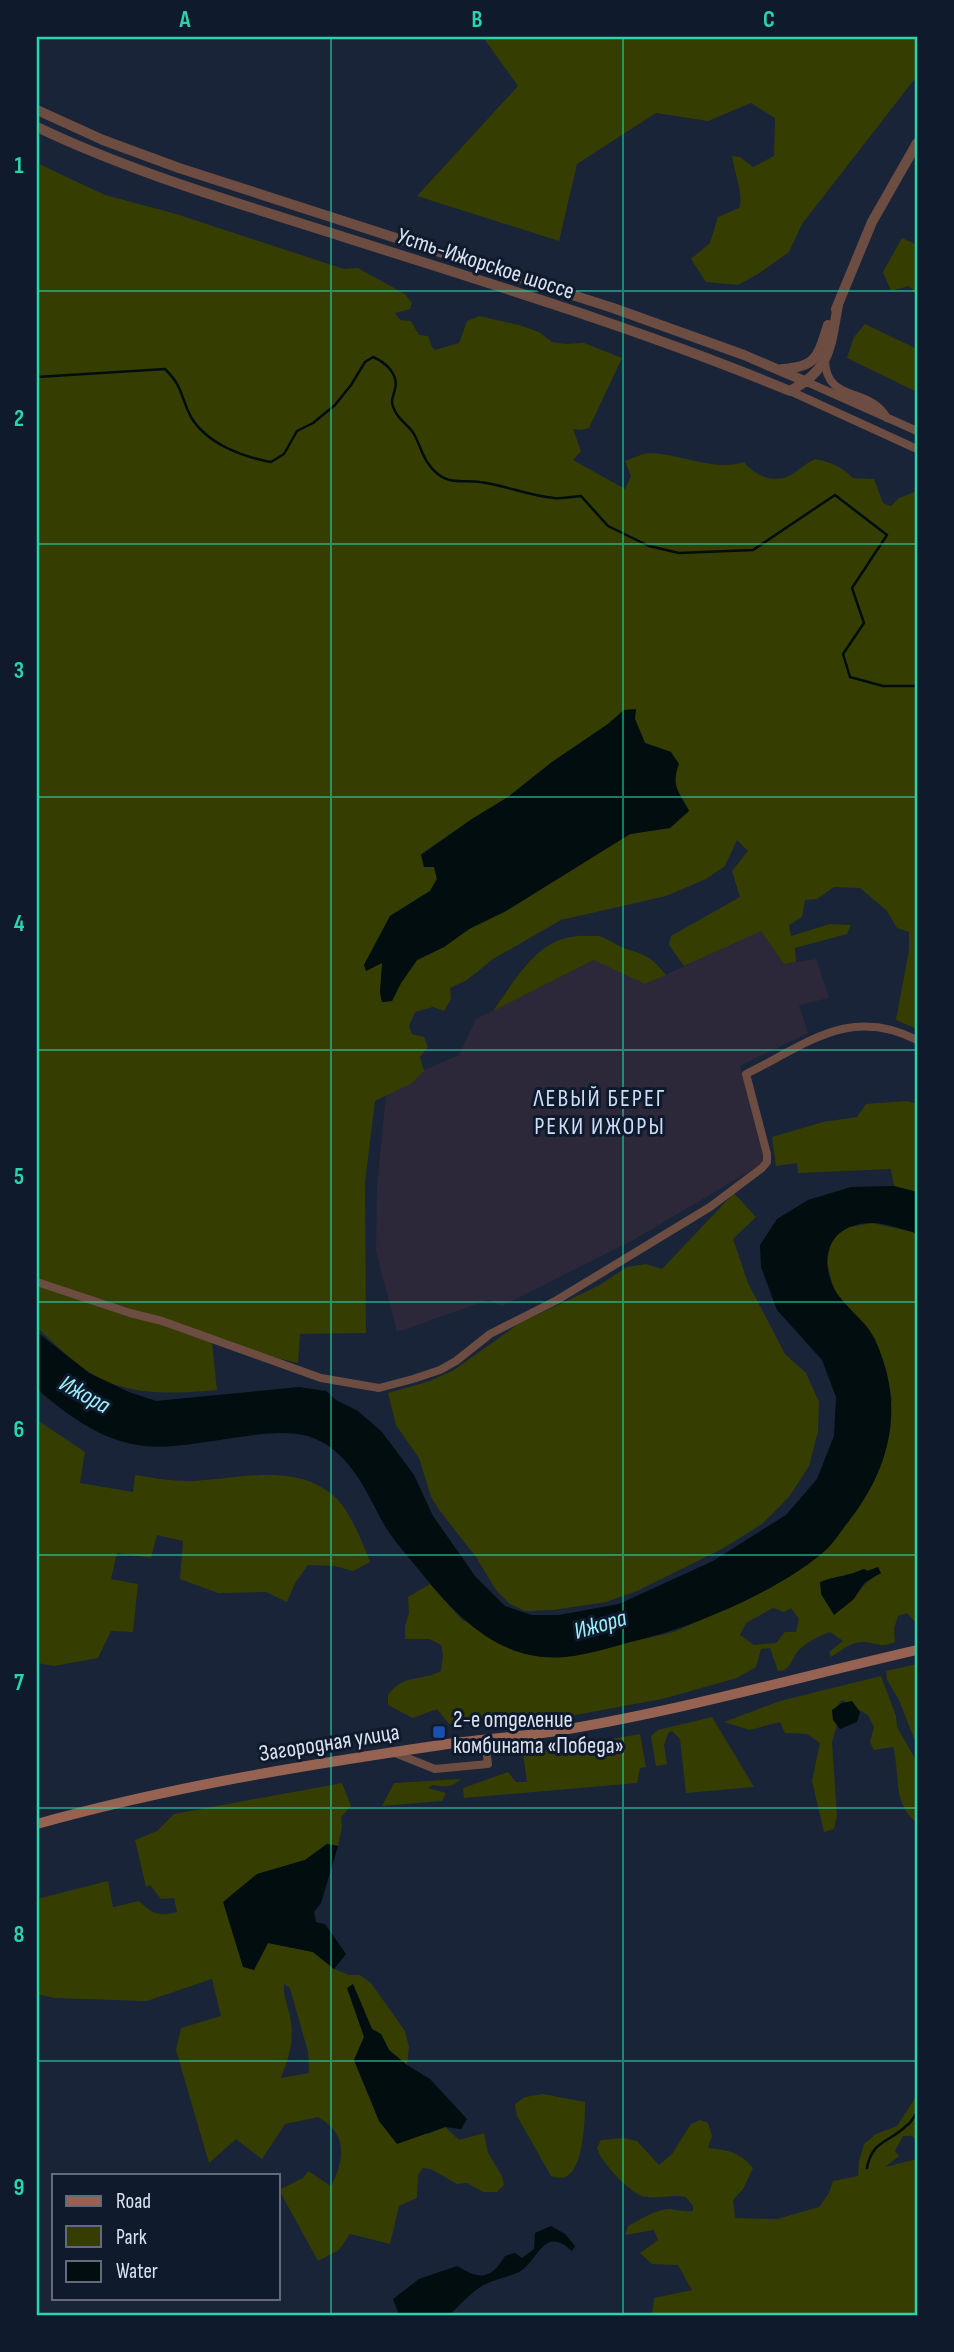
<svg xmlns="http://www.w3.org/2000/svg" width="954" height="2352" font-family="'Sofia Sans Condensed',sans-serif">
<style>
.industrial{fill:#2c2839}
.green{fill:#353e00;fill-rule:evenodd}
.water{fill:#010d0e}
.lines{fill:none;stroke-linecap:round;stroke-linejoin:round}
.stream{stroke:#010d0e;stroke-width:2.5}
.minor{stroke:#6d4d42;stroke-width:8}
.tertiary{stroke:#6d4d42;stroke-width:10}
.secondary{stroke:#966352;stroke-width:10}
.grid{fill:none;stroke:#2bd5ac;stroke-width:2;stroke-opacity:0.55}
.transit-dot{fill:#1a4fb4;stroke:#101a2d;stroke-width:2.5}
.labels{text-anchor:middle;stroke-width:6;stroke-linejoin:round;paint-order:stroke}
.street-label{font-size:23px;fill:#dce3f1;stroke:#101a2d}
.poi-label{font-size:23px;fill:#dce3f1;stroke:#101a2d;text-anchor:start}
.neighbourhood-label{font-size:24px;letter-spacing:2px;fill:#cfdef9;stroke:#101a2d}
.water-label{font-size:24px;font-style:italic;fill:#9df0f8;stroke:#101a2d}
.neatline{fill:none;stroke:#2bd5ac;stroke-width:2.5}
.grid-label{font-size:23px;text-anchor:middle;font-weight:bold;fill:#2bd5ac}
</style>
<rect width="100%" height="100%" fill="#192438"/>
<path class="industrial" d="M761,930L784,964L816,959L829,998L799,1005L808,1033L740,1066L765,1152L762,1164L635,1239L502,1306L488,1300L397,1332L376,1251L377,1185L387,1086L459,1055L476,1019L595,960L646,984Z"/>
<g class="green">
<path d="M483,37H917V76L802,224L789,252L758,274L738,285L706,282L691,259L710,243L718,217L739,208C744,195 734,171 732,156L740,157L753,167L774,156L775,118L751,103L708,121L656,113L577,164L559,241L417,196L518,86Z"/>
<path d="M37,163L105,195L173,213L344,269L358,268L405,294L412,303L410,309L395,313L400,320L411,321L419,335L428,336L432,347L435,350L459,343L467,321L479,316L519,325L539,332L552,342L565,344L584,343L622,358L589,428L581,430L573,429L581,451L573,460L625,489L631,476L625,461C633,458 643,453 651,453C682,454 714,472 744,462C755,476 774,484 791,475C799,470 806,463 815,459C831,462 842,467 853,478L874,479L883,503L891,506L899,498L917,491V1029L896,1020L909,950V932L897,928L887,911L860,888L834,887L817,899L805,900L802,917L789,925L791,936L830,924L851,925L847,934L795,948L796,962L784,964L761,931L684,966L669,945L671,936L740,897L732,871L748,851L737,840L725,866L706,879L666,896L561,920L493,959L467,980L450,988L451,999L444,1011L433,1007L415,1012L409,1026L412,1034L424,1037L428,1047L420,1057L424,1071L412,1083L375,1101L365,1182L366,1333L300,1334L298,1363L212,1342L217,1390C172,1394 125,1397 86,1370C69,1358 53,1342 37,1328ZM624,710L635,719L645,743L671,752L676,787L689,810L670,828L630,834L506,911L469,929L444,947L417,960L401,983L392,1001L382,1002L380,992L383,962L366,971L364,965L390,916L430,891L437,879L434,867L421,854L472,819L508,797L552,762L608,724Z"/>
<path d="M902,238L917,245V294L909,286L891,291L883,272Z"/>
<path d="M865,324L917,349V392L847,358L854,337Z"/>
<path d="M599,936C609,939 615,945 624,948C645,955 651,956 666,975L645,984L594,960L493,1011C512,985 535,942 571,937C580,935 590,936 599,936Z"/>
<path d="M907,1101L917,1104V1192L894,1186L891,1169L798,1173L797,1163L776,1166L772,1137L823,1122L857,1117L866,1104Z"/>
<path d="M734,1193L756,1217L733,1239L748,1283L785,1354L806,1373L819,1402L818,1432L809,1466L789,1497L762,1524L722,1549L637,1591L606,1602L553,1610L525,1611L510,1604L496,1590L476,1557L440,1511L431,1497L419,1458L396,1425L388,1393L430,1381L454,1370L520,1323L598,1286L627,1267L646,1264L662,1269Z"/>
<path d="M872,1223L913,1232L917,1235V1624L907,1613L898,1616L894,1628L895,1642C878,1649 878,1642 862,1642C850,1642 841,1651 831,1657L829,1652L843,1641L830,1632C820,1636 808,1641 800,1649C791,1657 792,1671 778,1671L770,1648L761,1649L756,1667L737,1678L662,1699L548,1720L506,1719L449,1724L437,1709L413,1718L388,1705V1695C404,1673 420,1682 441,1671L443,1655L441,1645L430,1639H405V1626L409,1613L408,1597L430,1584L462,1620L564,1657L674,1632L744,1600L793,1573L828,1547L892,1400L886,1371L875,1339L834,1290L827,1263L831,1240L845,1228ZM863,1569L881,1573C864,1580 857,1597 843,1608L830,1578H843ZM773,1608L784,1612L791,1608L799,1619L796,1632H785L776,1643L754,1645L740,1635L746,1623Z"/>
<path d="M37,1420L85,1452L80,1483L133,1492L135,1475C153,1478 171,1481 188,1481C236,1480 294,1461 334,1496C349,1509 363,1543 370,1562L353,1571L334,1566L308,1565L295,1583L287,1602L266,1592L218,1593L180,1579L183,1541L157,1535L151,1558L117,1553L111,1579L138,1584L133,1632L111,1631L98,1658L54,1666L37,1663Z"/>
<path d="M917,1664V1746L899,1700L887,1680L886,1671Z"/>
<path d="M881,1676L896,1716L897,1727L917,1762V1823C891,1801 901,1776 893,1747L874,1750L870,1742L874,1727L868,1715L842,1700L835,1709L837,1725L832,1742L837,1816L834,1829L824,1832L812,1781L820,1743L807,1734L785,1733L780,1722L750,1730L724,1722L780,1701Z"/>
<path d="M712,1717L754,1787L686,1793L680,1739L672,1731L668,1733L664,1745L667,1764L656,1766L651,1736L658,1730Z"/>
<path d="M640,1734L646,1767L640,1768L637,1783L464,1798L463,1788L508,1772L516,1782H527L523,1754Z"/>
<path d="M461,1779C452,1788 444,1787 433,1785L428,1788L446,1793L442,1801L382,1806L394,1783Z"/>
<path d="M342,1783L351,1806L341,1817L342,1827L338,1846L327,1844L305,1860L257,1874L254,1969L268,1943L313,1952L334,1969L349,1975H360L371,1983L405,2031L409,2047L407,2065L389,2050L381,2034L372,2029L353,1985L364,2037L354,2060L379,2121L428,2134L445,2127L459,2140L484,2133L488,2153L502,2176L504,2185L497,2192H483L467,2183L457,2184L431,2169L423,2168L418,2175L417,2198L399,2206L390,2244L350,2234L339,2250L318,2261L279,2190L303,2178L308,2171L331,2186C345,2159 348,2134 318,2117L285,2124L262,2159L236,2139L209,2163L176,2050L181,2028L221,2016L212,1979L147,2001L54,1998L37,1994V1899L108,1881L113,1907L139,1901C153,1914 158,1917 177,1912L174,1898L161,1899L150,1885L146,1887L135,1840L157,1831L174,1814ZM284,1984L290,1988L308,2052L309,2073L281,2078C289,2057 295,2040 290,2017C288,2005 283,1997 284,1984Z"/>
<path d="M543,2094L585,2102C585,2119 584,2174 562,2178C562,2178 552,2177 551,2176L517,2116L515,2104L525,2097Z"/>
<path d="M917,2095V2141L912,2136H903L895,2151L899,2156L885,2167L917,2159V2315H652L654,2298L692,2290L678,2265L652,2264L640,2253L658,2240L654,2230L625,2235L628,2226C640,2220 656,2209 670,2209C678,2210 684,2212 693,2211V2206L686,2197C672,2194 655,2200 642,2196C628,2191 601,2162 597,2148L601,2140L623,2138L637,2141L659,2165L672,2154L691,2124L700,2120L708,2123L712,2136L708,2148C728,2150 740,2152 753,2168L743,2189L733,2200L735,2218L777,2219L819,2207L829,2193L833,2181L858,2176L859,2161L864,2144L876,2134L897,2126Z"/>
</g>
<g class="water">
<path d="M636,709L635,719L645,743L671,752L679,764C671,786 678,791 689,811L670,828L630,834L506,911L469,929L444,947L417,960L401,983L392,1001L382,1002L380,992L382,963L366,971L364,965L390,916L430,891L437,879L434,867H424L421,855L472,819L508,797L552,762L608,724L624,710Z"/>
<path d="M894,1186L917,1192V1235L913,1232C900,1229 885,1223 873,1223C833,1222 817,1254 834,1288C842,1306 868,1321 876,1342C905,1406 891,1467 849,1521C842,1529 836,1540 828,1548C787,1587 694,1627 638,1640C615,1646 589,1655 565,1657C500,1663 456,1616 419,1570C406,1554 392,1539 382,1521C364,1487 348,1449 308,1436C287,1430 260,1434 239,1437C209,1441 175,1449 144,1446C102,1441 68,1416 37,1389V1332L89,1373L129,1392L156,1401L299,1387L326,1391L336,1400L358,1411L382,1432L414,1475L433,1516L475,1576L505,1606L531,1615H559L619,1604L713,1561L786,1515L817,1479L834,1436L836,1397L822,1360L777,1310L761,1267L760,1245L777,1219L808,1200L851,1187Z"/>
<path d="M878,1567L881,1573L864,1583L854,1599L834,1615L821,1594L820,1582C835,1576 849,1576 864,1569L867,1571Z"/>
<path d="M852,1701L860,1712L857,1722L840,1729L833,1720L832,1710L842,1703Z"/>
<path d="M327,1844L338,1846L321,1903L314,1912L316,1922L325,1924L346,1954L334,1969L313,1952L268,1943L254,1970L243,1967L223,1902L257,1874L305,1860Z"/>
<path d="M353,1984L372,2029L381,2034L389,2050L407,2065L430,2079L467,2119L461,2129L445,2127L397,2144L379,2121L354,2060L364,2037L347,1988Z"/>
<path d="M551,2226L565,2234L575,2246L572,2251C545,2226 540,2256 522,2270C514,2276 493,2279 482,2286C470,2293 459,2306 449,2315H399L393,2299L419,2279L457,2266C479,2279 490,2281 505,2256L515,2253L522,2258L534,2249L535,2233Z"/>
</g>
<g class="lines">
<g class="stream">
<path d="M37,377L165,369C184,388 180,396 191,417C207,444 243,457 271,462L284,454L297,431L313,423L335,405L351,385L365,362L373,357C385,362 399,374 395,389C393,398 390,400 394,409C398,420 409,425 414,434C422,449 424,464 439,475C451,484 466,480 480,482C505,485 529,496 554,498C562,499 572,497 581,496L608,526L649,546L679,553L753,550L835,495L887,535L852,588L864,623L843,654L850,677L883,686H917"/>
<path d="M867,2168C872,2140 889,2143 906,2126C911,2123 914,2117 917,2112"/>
</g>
<g class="minor">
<path d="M825,360C826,404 870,386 887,418"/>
<path d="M807,382L917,431"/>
<path d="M790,391L917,449"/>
<path d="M37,1282L130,1313L162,1321L321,1378L379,1388L413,1379L440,1370L456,1361L490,1334L557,1300L710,1207L762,1168L767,1162V1154L746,1074C806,1045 849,1005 917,1040"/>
<path d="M395,1753L435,1769L488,1764L485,1740"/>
</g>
<g class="tertiary">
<path d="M37,110L103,140L179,168L613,308L744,355L807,382"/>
<path d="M37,127C129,171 228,200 325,231C481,281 639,328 790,391C831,369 830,348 838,305"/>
<path d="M836,309L872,222L917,143"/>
<path d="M782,369C817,367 818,356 828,325"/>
</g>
<path class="secondary" d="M37,1824C169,1787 305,1765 441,1745C481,1739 522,1737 562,1730C682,1710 799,1677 917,1650"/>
</g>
<path class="grid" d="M331,37V2315M623,37V2315M37,291H917M37,544H917M37,797H917M37,1050H917M37,1302H917M37,1555H917M37,1808H917M37,2061H917"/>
<rect class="transit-dot" x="432" y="1725" width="14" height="14" rx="3.5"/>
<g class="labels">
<g class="street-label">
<text transform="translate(486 263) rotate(18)" y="8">Усть-Ижорское шоссе</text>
<text transform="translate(329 1742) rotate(-9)" y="8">Загородная улица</text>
</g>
<g class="poi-label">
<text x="453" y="1727">2-е отделение<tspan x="453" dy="26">комбината «Победа»</tspan></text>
</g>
<g class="neighbourhood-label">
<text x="600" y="1106">ЛЕВЫЙ БЕРЕГ<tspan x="600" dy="28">РЕКИ ИЖОРЫ</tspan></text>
</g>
<g class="water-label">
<text transform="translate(85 1394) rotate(29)" y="8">Ижора</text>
<text transform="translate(600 1624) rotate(-16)" y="8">Ижора</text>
</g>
</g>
<rect width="954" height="2352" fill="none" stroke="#101a2d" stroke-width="77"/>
<rect x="52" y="2174" width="228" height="126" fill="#101a2d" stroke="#626a7b" stroke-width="2"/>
<rect x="66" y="2196" width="35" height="10" fill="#966352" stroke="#626a7b" stroke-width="2"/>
<text x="116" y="2208" font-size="21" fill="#dce3f1">Road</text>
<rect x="66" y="2226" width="35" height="21" fill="#353e00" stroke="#626a7b" stroke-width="2"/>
<text x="116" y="2244" font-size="21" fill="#dce3f1">Park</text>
<rect x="66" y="2261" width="35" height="21" fill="#010d0e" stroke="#626a7b" stroke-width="2"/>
<text x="116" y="2278" font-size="21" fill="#dce3f1">Water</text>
<rect x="38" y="38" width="878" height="2276" class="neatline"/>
<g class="grid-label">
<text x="185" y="27">A</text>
<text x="477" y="27">B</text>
<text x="769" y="27">C</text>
<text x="19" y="173">1</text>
<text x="19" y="426">2</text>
<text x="19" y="678">3</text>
<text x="19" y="931">4</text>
<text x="19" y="1184">5</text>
<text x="19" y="1437">6</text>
<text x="19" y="1690">7</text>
<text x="19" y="1942">8</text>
<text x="19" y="2195">9</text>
</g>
</svg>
